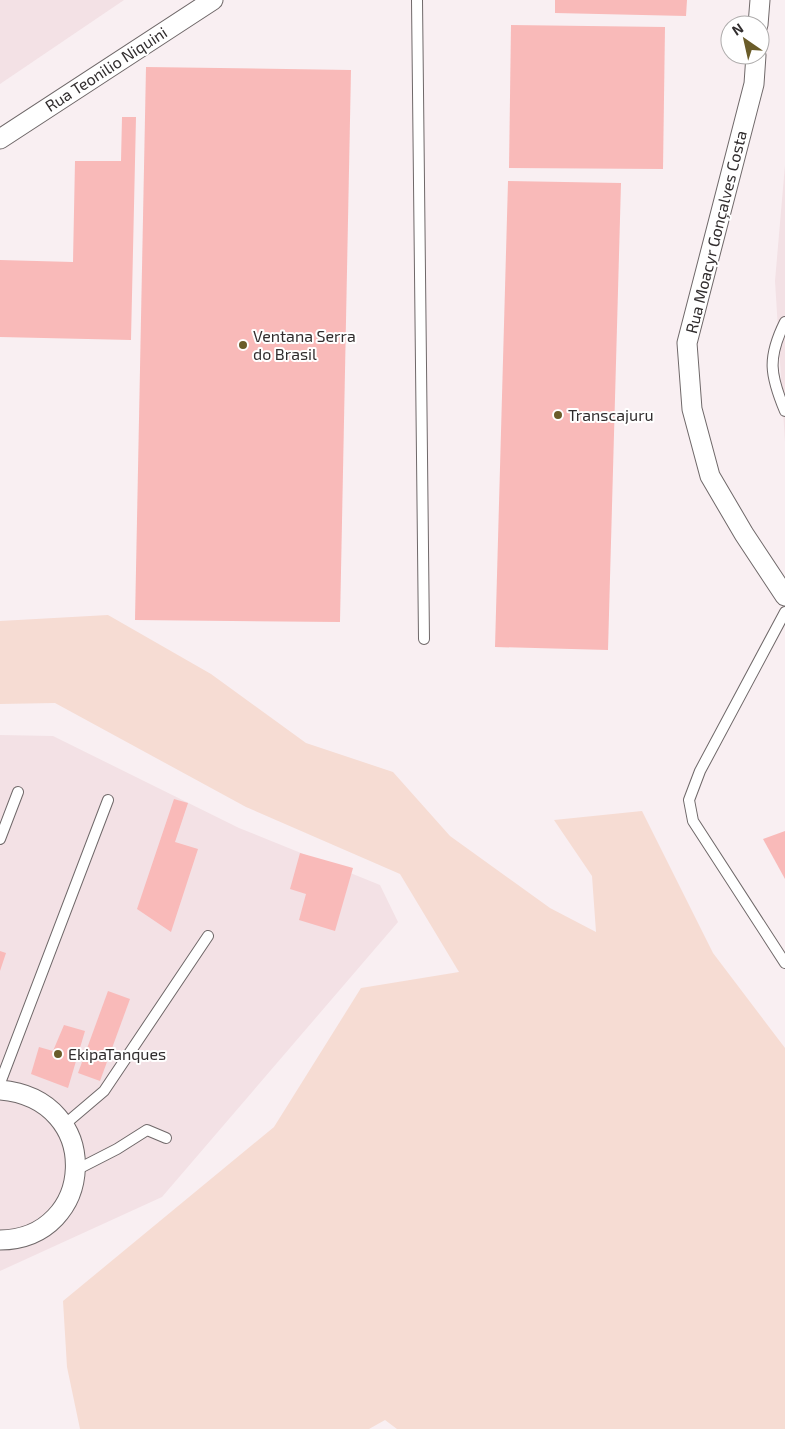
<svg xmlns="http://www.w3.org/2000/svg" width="785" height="1429" font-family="'Exo 2',sans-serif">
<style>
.built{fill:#f3e1e5}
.green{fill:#f6dcd3}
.building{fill:#f9bab9}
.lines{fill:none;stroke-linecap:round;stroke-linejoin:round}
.lane-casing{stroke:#6f6869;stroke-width:12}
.street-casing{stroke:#6f6869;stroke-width:21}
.lane{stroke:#fff;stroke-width:10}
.street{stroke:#fff;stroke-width:19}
.poi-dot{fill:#6a5c29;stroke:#fff;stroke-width:2}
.labels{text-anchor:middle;stroke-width:4;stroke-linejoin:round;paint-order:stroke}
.street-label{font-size:16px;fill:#312d2e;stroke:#fff}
.poi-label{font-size:16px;fill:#312d2e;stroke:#fff;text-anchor:start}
</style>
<rect width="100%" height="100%" fill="#f9eff2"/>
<g class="built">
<path d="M0,0H124L0,84Z"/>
<path d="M785,165V442L775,281Z"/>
<path d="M0,735L53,736L239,828L380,885L398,922L162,1197L0,1271Z"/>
</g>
<path class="green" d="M108,615L211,674L306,743L393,772L450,836L550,908L596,932L592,876L554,820L642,811L713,953L785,1048V1429H397L385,1420L369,1429H80L67,1367L63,1301L274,1127L361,988L459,972L400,874L246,807L55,703L0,704V621Z"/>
<g class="building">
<path d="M555,0H687L686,16L555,13Z"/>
<path d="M511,25L665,27L663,169L509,168Z"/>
<path d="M146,67L351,70L340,622L135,620Z"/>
<path d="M122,117H136L131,340L0,337V260L73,262L75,161H121Z"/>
<path d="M508,181L621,183L608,650L495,647Z"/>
<path d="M174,799L188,803L175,842L198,849L171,932L137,909Z"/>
<path d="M785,831V879L763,839Z"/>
<path d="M300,853L353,868L335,931L299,920L306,894L290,889Z"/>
<path d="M0,951L6,953L0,971Z"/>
<path d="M108,991L130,999L100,1081L78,1073Z"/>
<path d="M64,1025L85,1031L68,1088L31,1074L39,1047L53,1051Z"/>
</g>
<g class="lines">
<g class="lane-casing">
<g id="lane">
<path d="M417,0L424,639"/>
<path d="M785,322C767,358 770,375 785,411"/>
<path d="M785,612L700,771L689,800L693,821L785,963"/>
<path d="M0,839L18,792"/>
<path d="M0,1083L108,800"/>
<path d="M64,1125L104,1091L208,936"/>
<path d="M76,1170L117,1149L147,1130L166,1138"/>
</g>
</g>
<g class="street-casing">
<g id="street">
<path d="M758,25L760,0"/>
<path d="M756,55L754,84L687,343L692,409L710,476L744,534L785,596"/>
<path d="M0,139L213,0"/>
<path d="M0,1090C105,1099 96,1239 0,1240"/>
</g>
</g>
<use href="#lane" class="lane"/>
<use href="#street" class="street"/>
</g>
<g class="poi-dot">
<circle cx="243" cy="345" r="5"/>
<circle cx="558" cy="415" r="5"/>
<circle cx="58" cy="1054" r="5"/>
</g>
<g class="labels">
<g class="street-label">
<text transform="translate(106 69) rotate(-33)" y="6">Rua Teonilio Niquini</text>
<text transform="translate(716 232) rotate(-76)" y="6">Rua Moacyr Gonçalves Costa</text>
</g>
<g class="poi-label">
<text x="253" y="342">Ventana Serra<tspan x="253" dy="18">do Brasil</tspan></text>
<text x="568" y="421">Transcajuru</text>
<text x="68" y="1060">EkipaTanques</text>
</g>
</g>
<g transform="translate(745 40) rotate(326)"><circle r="24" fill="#ffffff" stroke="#adabab"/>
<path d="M0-4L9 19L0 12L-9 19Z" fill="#6a5c29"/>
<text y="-8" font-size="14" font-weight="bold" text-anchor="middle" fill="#312d2e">N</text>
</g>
</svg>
